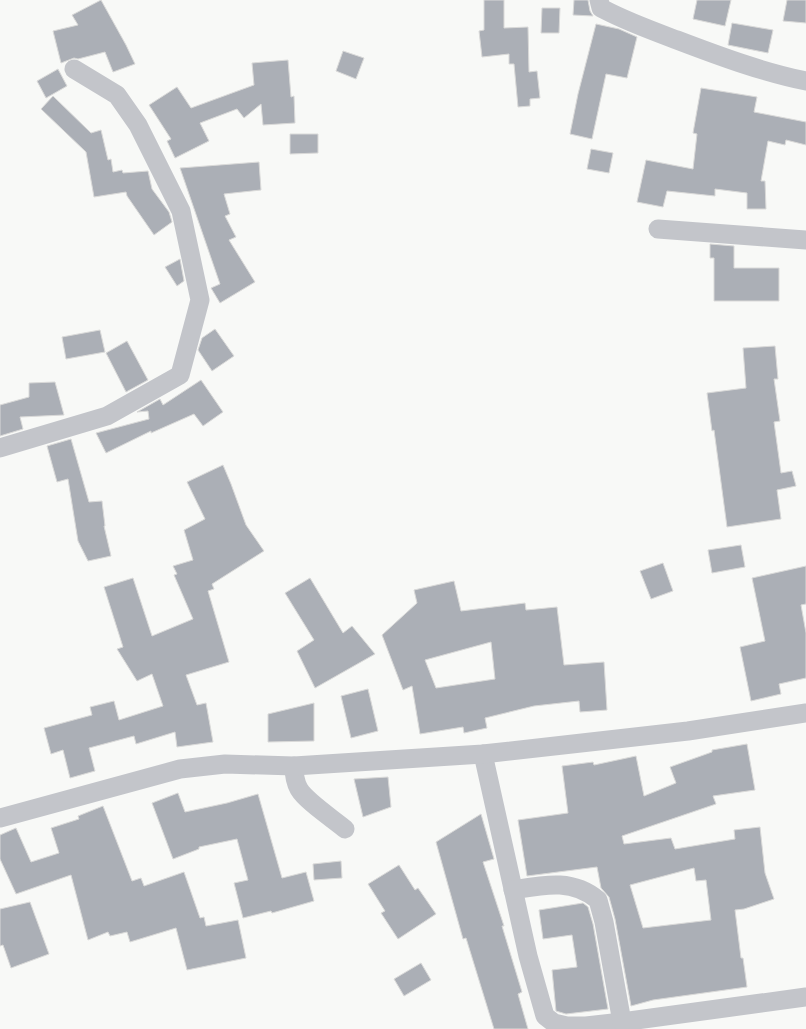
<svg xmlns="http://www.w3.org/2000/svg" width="806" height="1029" font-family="'Source Sans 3',sans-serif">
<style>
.building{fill:#abafb6;stroke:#dadad9;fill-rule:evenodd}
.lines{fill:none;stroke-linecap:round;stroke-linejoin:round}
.minor{stroke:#c3c5ca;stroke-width:19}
</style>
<rect width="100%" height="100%" fill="#f8f9f7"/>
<g class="building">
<path d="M101,0L126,45L135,64L113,72L105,52L78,59L74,58L61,63L53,31L78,25L72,15Z"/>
<path d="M484,0H504V28L528,27L529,72L537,71L540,98L530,99V106L518,107L514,64H509V54L482,57L479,31L484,30Z"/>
<path d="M574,0H588L590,11L593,16L573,15Z"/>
<path d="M697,0H731L725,26L693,19Z"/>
<path d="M787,0H806V23L783,21Z"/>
<path d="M542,8H560L559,33H541Z"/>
<path d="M732,23L773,30L768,53L728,45Z"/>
<path d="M596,24L619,29L637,37L627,78L606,74L592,139L570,134L578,94Z"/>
<path d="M343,51L364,58L356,79L336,71Z"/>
<path d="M288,60L291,97L294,96L295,123L263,125L261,104L244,118L237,109L200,123L209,141L175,158L167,141L171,139L149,105L177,87L191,108L254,85L252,63Z"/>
<path d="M58,69L67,86L46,98L37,81Z"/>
<path d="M701,88L757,97L754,112L806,122V145L786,140L785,145L768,141L761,181H765L766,209H747V193L715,189V196L667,191L663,207L637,202L646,160L693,169L697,134L693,133Z"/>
<path d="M53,96L91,133L101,130L108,160L111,159L113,172L122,170L123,173L148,171L152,189L169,212L172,222L154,235L127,196L126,192L94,197L86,152L41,109Z"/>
<path d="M290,134H318V153L290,154Z"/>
<path d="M591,149L613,153L609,173L587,169Z"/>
<path d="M259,162L261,190L224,194L230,214L225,216L236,237L229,240L255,282L220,303L211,288L220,284L180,168Z"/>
<path d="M710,244L734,246V268H779V301H714V258H710Z"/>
<path d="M180,259L184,281L177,286L165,267Z"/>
<path d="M215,329L234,356L212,371L198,350L202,338Z"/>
<path d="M100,330L105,352L66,359L62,337Z"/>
<path d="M127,341L148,380L126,392L106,353Z"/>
<path d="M775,346L778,379H774L780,421L774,422L781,473L792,471L796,486L777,490L781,519L727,527L714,430L712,431L707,393L746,388L743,348Z"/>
<path d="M201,380L223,412L203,426L194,414L151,433V431L106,453L96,433L149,419L148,411L137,412L160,399L163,405Z"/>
<path d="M55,382L64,415L20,417L23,429L0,436V405L29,397V383Z"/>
<path d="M71,439L89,502L102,501L105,526H104L111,556L88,561L78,541L68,479L57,482L47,446Z"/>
<path d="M223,465L231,484L246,525L264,551L212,584L214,589L208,591L229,662L186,675L197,705L206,703L213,742L177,747L175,732L136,744L134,736L89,748L95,771L70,778L63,750L51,754L44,728L92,715L90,707L114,701L119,720L163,706L152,674L137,681L117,649L123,647L104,587L133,578L152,636L193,619L174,575L177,574L173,566L193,560L184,530L205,519L187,482Z"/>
<path d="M741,545L745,567L712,573L708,550Z"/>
<path d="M663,563L673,591L651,599L640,571Z"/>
<path d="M806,566V604L801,605L806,633V678L779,684L781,694L751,701L740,647L765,641L752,578Z"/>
<path d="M310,578L343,633L352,626L375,654L315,688L297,651L314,640L285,593Z"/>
<path d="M454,581L461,611L525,603L526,610L557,607L564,665L604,662L607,710L580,712L579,701L534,706L485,718L487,728L464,733L463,727L420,734L412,686L403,690L382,635L417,603L414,590ZM491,642L495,679L436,688L425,660Z"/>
<path d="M368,689L378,731L351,738L341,696Z"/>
<path d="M314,703V741L268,742V714Z"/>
<path d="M747,744L755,790L713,796L716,804L622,836L624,844L671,838L675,849L735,839L734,830L760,827L765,873L774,899L744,909L735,910L741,958H743L747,987L653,1000L631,1006L615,919L609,897L601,888L597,867L527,876L518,820L568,813L562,766L593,762L594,765L636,756L644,796L676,783L670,767L712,752V750ZM694,868L696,881L706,880L711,920L643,928L630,885Z"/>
<path d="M388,777L391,807L363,817L354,779Z"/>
<path d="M178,793L185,812L227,803L258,794L282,878L306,872L314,901L272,913L271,911L243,918L234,883L248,880L237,839L199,847V849L173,859L152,803Z"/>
<path d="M103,806L132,881L141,878L144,886L184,872L200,918L204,917L206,926L238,920L246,958L187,970L176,928L130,942L127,932L110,936L108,932L88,940L71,875L16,894L0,859V835L16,828L31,862L59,853L51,828L79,819L78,816Z"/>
<path d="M481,814L494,859L483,862L504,926H502L522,992L518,994L528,1029H494L466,938L463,939L436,842Z"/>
<path d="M341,861L342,878L314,880L313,864Z"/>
<path d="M399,865L415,890L418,888L436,914L398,939L381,913L385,911L368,884Z"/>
<path d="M30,902L49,954L11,968L3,945L0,946V909Z"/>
<path d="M583,903L588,907L593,924L608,1009L566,1014L556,1011L552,970L577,967L572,935L543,939L539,910Z"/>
<path d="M421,963L431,980L404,996L394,979Z"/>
</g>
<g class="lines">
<g class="minor">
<path d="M599,0L601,8L605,10C628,22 653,31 677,40C719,56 762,72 806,81"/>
<path d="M658,229L806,240"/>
<path d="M0,448L107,416L180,375L200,300L181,211L138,125L117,95L74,69"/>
<path d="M483,754L528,956L545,1016L554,1023L567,1026H586L622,1022L806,997"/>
<path d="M294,766C294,774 295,782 299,789C306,801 333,819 345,829"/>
<path d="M0,818L180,769L225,764L294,766L483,754L688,731L806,713"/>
<path d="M513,890C543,885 572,878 598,900L604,922L622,1022"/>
</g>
</g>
</svg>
